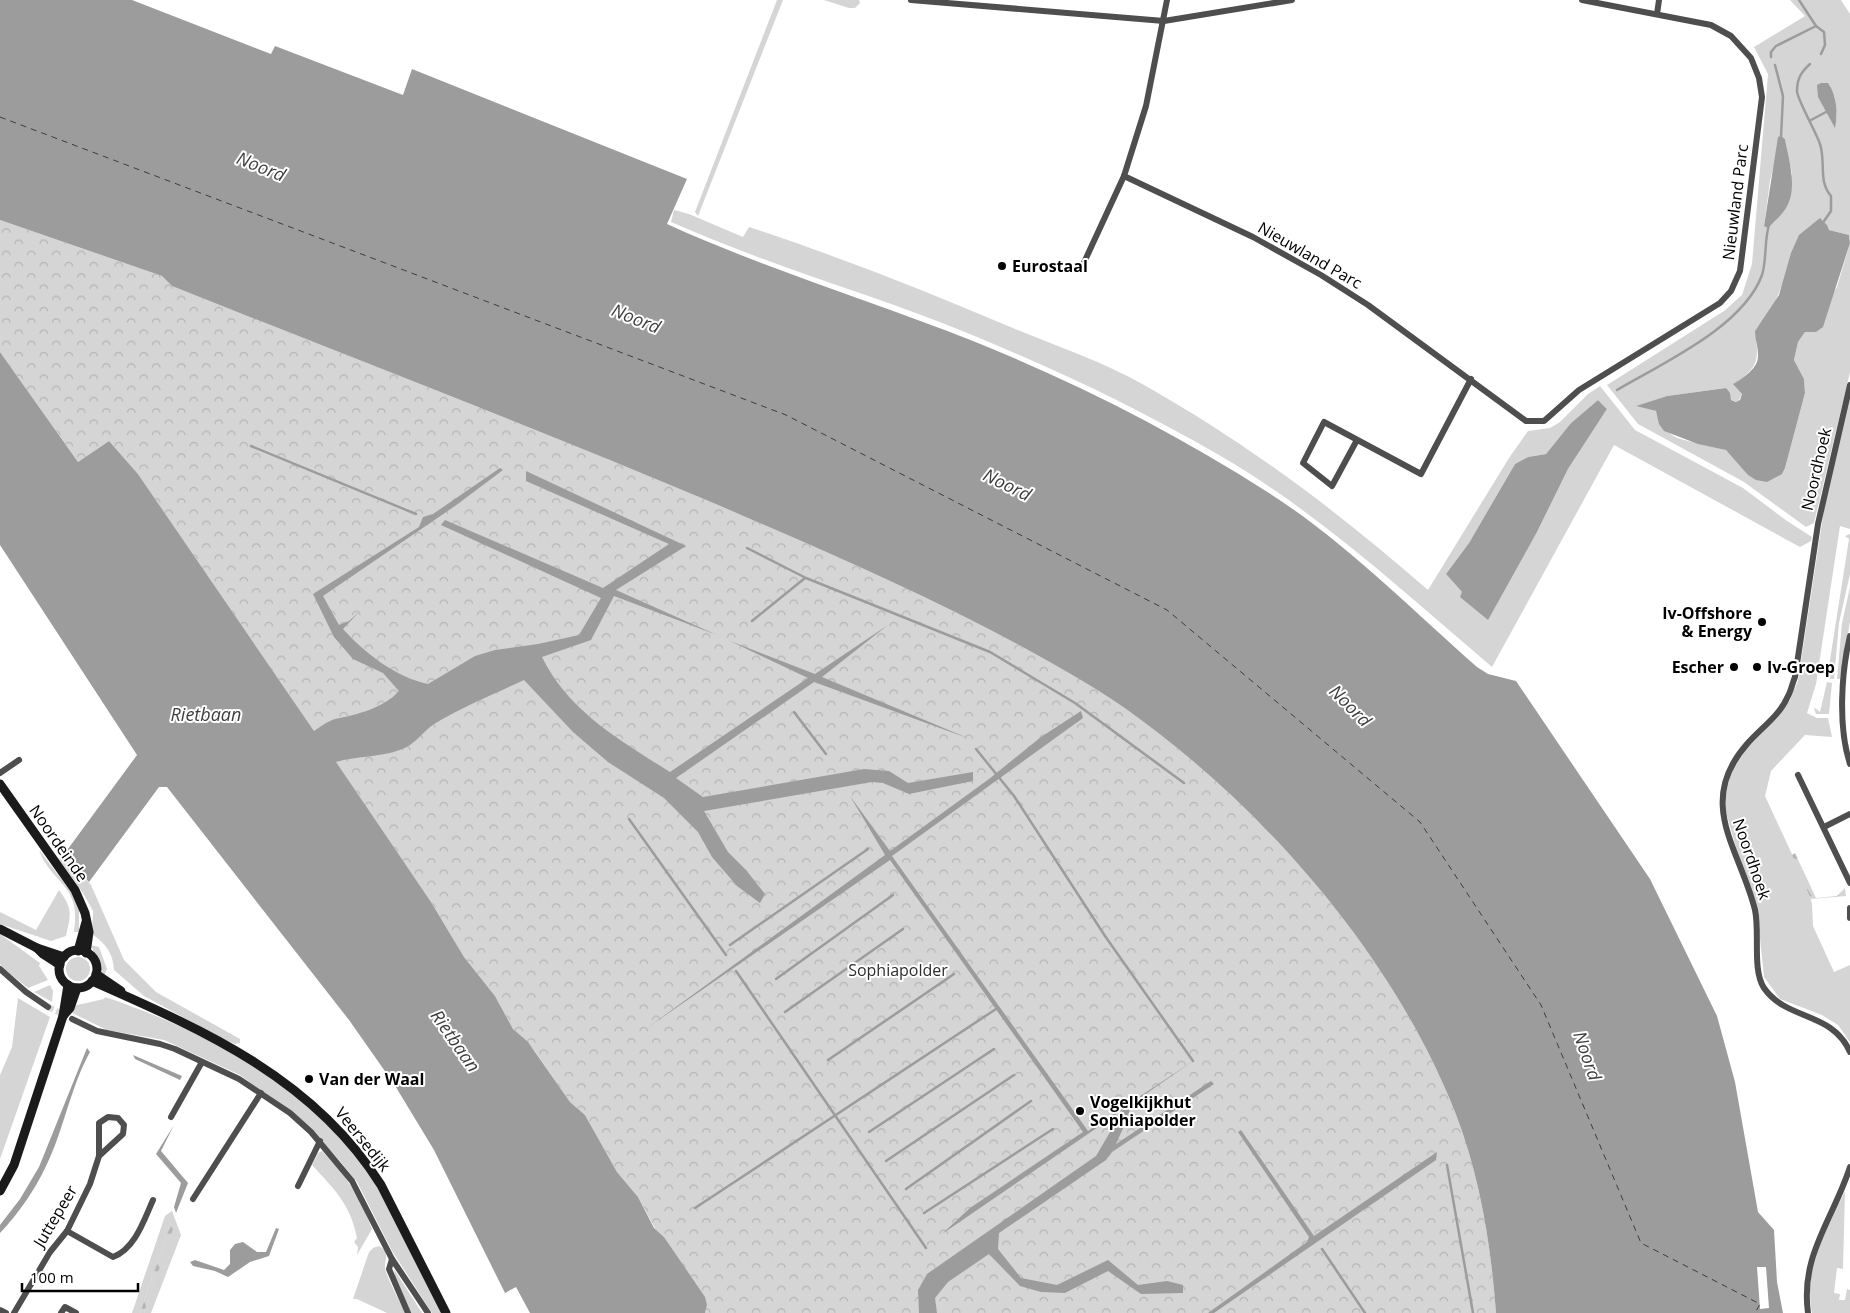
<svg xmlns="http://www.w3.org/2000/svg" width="1850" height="1313" font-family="'Open Sans',sans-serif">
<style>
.green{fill:#d5d5d5;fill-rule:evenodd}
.forest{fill:url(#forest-firs)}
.park{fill:url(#park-crowns)}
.water{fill:#9c9c9c}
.pier{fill:#fff}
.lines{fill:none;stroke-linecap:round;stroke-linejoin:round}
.stream{stroke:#9c9c9c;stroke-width:2.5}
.ferry{stroke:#3d3d3d;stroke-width:1;stroke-dasharray:6 5;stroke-linecap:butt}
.street-tunnel{stroke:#d9d9d9;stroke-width:6;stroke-dasharray:6 3;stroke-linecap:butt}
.street{stroke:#4e4e4e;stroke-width:6}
.secondary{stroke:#1b1b1b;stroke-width:9}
.poi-dot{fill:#000;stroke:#fff;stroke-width:2}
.labels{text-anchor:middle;stroke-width:4;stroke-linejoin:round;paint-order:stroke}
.street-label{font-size:16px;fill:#000;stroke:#fff}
.poi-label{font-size:16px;font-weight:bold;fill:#000;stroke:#fff;text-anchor:start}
.park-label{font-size:16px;fill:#2c2c2c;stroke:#fff}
.water-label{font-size:18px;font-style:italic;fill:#3d3d3d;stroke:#fff}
</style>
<defs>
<pattern id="forest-firs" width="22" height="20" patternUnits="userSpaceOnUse" patternTransform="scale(1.25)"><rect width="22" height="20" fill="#d5d5d5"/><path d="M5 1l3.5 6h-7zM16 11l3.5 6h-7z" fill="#b5b5b5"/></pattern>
<pattern id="park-crowns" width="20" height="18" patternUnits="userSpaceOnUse" patternTransform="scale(1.25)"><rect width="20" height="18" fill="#d5d5d5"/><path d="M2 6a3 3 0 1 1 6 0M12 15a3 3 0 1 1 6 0" fill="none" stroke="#b5b5b5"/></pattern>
</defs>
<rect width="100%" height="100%" fill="#fff"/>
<g class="green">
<path d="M777,0H783L698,216L695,212Z"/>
<path d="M824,0H859L860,3L855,8H849Z"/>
<path d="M1790,0H1841L1850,14V239L1849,235L1829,230L1784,280L1774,305L1755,331C1759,360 1759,367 1734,384L1742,394L1738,402L1731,400L1726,388L1667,396L1637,406L1656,411C1666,448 1696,438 1724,449C1733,453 1742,467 1748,475L1782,474L1785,468L1805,393L1804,379L1794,360L1798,342L1837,287L1850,243V372L1814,523L1806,527L1744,482L1638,424L1607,385L1724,311L1742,295L1752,264L1768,74L1754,47L1805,16ZM1828,83L1835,98L1837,119L1818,97ZM1781,136L1785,139L1792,173L1784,211L1764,226L1770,181Z"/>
<path d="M674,210L689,214L743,237L749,227C837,256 923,290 1008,326C1053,345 1102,361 1144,385C1247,443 1340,513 1428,590L1509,458L1528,431L1550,428L1560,422L1588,394L1600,386L1635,430L1743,488L1787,521L1812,537L1811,541L1800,547L1614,445L1492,667C1405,593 1319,513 1219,455C1129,403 1034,359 937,321C875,297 812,278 750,254C723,244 697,233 671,222ZM1598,400L1607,409L1568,469L1537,532L1517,566L1462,592L1446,574L1469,543L1515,464L1528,457L1546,454L1571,423Z"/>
<path d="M1850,391V529L1840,526L1816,684L1807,713L1817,718H1828L1832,737L1805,735L1771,771L1765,796L1809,891L1812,904L1813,926L1834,972L1850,965V1042L1838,1025L1822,1015L1780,999L1764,977L1759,929L1726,812L1725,795L1733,768L1743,752L1790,700L1798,681L1827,490Z"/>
<path d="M1850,534V574L1839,623L1834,679H1827L1849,539L1845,536Z"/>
<path d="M1850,587V622L1840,679H1837L1842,623Z"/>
<path d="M1827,682L1832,683L1829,714H1816L1814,709L1815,708L1820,712Z"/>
<path d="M39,850L72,893L79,910V932H74C82,884 52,885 39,850Z"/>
<path d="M65,853L91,885L124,960L156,992L240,1039V1043L235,1044L225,1040L144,996L114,970C113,953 106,944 92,934L93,911L83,893L59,859Z"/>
<path d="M59,890C73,909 71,914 66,936L51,941L0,924V912L36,930Z"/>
<path d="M0,934L40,963L39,966L48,980L28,988L3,968L0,964Z"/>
<path d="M91,945L99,947L107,969L104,976Z"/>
<circle cx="78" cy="969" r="12"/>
<path d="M50,985L53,991L52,1002L34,992Z"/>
<path d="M105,997C199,1028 320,1091 373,1178C398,1221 419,1268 441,1313H432L392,1251L357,1182L340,1161L306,1124L240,1075L164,1040L107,1030L70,1012L73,1006L104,999Z"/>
<path d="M18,998L50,1017L0,1159V1075L12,1047Z"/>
<path d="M322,1151C345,1174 361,1198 372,1229L357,1255L358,1247L354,1242L357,1238C350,1204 335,1190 312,1165L318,1153Z"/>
<path d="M1845,1191L1843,1269L1837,1268L1834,1293L1840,1294L1839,1300H1845L1847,1289L1850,1290V1313H1812C1803,1266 1826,1232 1845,1191Z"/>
<path d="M172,1211L181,1235L151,1313H144L174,1223H171L140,1313H132L165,1216Z"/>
<path d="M379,1246C390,1252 385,1258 385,1267C385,1275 401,1303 405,1313H387L357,1299H353L369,1252L373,1248Z"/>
<path d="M394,1269L422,1313H411L395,1276Z"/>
</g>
<g class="forest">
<path d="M1795,853L1816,898L1837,896L1845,888L1846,896L1811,899L1792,855Z"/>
<path d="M171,1222L175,1223L144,1313H140Z"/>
</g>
<path class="park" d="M0,220L162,276L172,286C352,358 533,427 711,502C815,547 919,591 1019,645C1055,665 1092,685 1126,709C1263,806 1393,955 1455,1112C1480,1176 1491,1245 1496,1313H705L707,1305L664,1237L656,1230L638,1197L617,1172L585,1115L570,1102L534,1050L513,1029L495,996L464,957L431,902L138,474L109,441L78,462L0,352Z"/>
<g class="water">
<path d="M0,0H132L271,54L275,46L403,95L412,69L687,179L667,224C766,269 871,301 973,341C1075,382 1176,433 1269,493C1344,541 1410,608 1477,667L1488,674L1516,681L1650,879L1717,1016L1735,1082L1758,1212L1774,1230L1777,1282L1783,1313H1496C1491,1245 1480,1176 1455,1112C1393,955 1263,806 1126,709C1092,685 1055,665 1019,645C919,591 815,547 711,502C533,427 352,358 172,286L162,276L0,220Z"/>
<path d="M1821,83H1828C1837,96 1838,113 1835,128L1818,97L1817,85Z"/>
<path d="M1781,136L1785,139C1789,160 1799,192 1784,211C1780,217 1774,221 1768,228L1764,226L1778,137Z"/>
<path d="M1820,218L1827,225L1829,230L1849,235L1850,243L1823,327L1816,332H1805L1798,342L1794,360L1804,379L1805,393L1785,468L1782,474L1767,482L1756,480L1748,475L1726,450L1698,444L1664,431L1659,424L1656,411L1636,406L1667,396L1726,388L1730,393L1731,400L1736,402L1740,400L1742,394L1733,384C1743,378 1759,368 1758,355C1758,346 1755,339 1755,331L1779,295L1791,253L1799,235Z"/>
<path d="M0,352L78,462L109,441L138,474L314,731C320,727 328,721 335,719C356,715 384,708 399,691L383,673L353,659L334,637L313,594L419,527L423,517L433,514L500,468L503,470L455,506L323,596L339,625L349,621L360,611L343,629C365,653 395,677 428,684L475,656L495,650L538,644L579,635L601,598L441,525L445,520L603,588L669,544L526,481V471L686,546L616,590L717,635L614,596L591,640L542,657C568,711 621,741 670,772L808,678L730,641L815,674L888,625L822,677L970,739L814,682L676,778L703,797L864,769L889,771L908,783L973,772V781L909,794L883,783L872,782L704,811L728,852L746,870L765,894L760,903L737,886L712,857L698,832L664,798L608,762L573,732L524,680C494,694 462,707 434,724C425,730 419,739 410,745C389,758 359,755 336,762L431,902L464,957L495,996L513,1029L528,1042L570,1102L585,1115L617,1172L638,1197L654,1228L664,1237L705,1297L707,1305L705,1313H530L516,1287L505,1293L434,1150L394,1084L349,1020L167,787H159L89,882L65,853L137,755L0,545Z"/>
<path d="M1598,400L1607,409L1568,469L1537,532L1488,620L1460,597L1462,592L1446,574L1469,543L1515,464L1528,457L1546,454L1571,423Z"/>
<path d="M1081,711L1083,718L892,856L1088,1131L1193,1061L1130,1105L1129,1115L1116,1144L1211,1081L1214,1084L1112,1152L1106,1160L999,1233L998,1249L1021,1278L1057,1285L1108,1260L1138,1285L1167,1281L1183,1285V1293L1141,1294L1108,1271L1065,1293L1041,1292L1020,1286L989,1254L948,1282L935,1298L937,1313H919L918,1290L927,1274L1096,1156L1123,1110L942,1234L970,1208L1083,1132L890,860L647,1028L885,855L850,796L890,851L989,779L1041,737Z"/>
<path d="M87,1048L90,1052C70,1088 64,1130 46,1166C35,1190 18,1214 0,1233V1225L20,1199L39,1167Z"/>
<path d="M133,1055L182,1076L180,1080L135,1059Z"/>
<path d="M174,1125L161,1151L188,1183L176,1213L174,1207L181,1183L156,1154Z"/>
<path d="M1241,1130L1314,1236L1437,1152L1436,1160L1214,1313H1208L1307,1242L1309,1237L1238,1132Z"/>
<path d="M276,1228L279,1229L269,1256L250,1262L228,1277L215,1271L193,1266L190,1262L195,1260L224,1270L230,1264V1250L235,1244L243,1242L257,1252H266Z"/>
</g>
<path class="pier" d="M1757,1267H1766L1769,1308L1760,1309Z"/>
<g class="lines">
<g class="stream">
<path d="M1799,0L1816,26L1824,32L1825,45L1821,54"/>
<path d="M1771,57V52L1776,46L1816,26"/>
<path d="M1810,64C1801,72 1797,79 1797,91C1797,99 1816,132 1820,144C1826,163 1818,181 1831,196V211L1822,224"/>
<path d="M1775,65L1783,96L1781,137"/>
<path d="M1811,120L1828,111"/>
<path d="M1617,390C1663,363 1743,327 1762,275C1767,259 1764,241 1769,225"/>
<path d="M251,446L416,514"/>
<path d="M747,548L806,578L990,652L1075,703L1184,783"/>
<path d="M752,621L805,578"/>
<path d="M794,712L826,754"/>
<path d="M976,749L1014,796L1105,936L1193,1061"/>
<path d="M629,819L726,955"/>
<path d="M730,945L868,849"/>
<path d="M736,971L926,1248"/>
<path d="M776,979L893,895"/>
<path d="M785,1012L903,929"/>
<path d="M828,1060L954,974"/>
<path d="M869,1132L994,1049"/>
<path d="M886,1161L1014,1075"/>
<path d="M1447,1165L1473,1313"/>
<path d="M906,1189L1031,1101"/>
<path d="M695,1208L996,1009"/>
<path d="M924,1213L1053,1129"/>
<path d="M1322,1249L1365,1313"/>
</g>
<path class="ferry" d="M0,117L786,415L1167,610L1420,822L1541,1005L1641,1243L1760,1304L1755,1313"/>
<path class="street-tunnel" d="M48,1007L67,1016"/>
<g class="street">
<path d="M911,0L1164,21L1292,0"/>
<path d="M1167,0L1146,106L1124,176L1253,237L1321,275L1368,305L1526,421H1544L1579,390L1720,303L1731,291L1740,271L1762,97L1759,78L1751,58L1731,36L1711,25L1582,0"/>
<path d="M1657,14L1659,0"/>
<path d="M1081,269L1124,176"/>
<path d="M1850,385L1818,524L1795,677C1792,684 1791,692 1787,698C1779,716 1760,729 1747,744C1695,803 1740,849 1755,910C1760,933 1752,970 1764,988C1787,1021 1832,1011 1850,1052"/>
<path d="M1357,440L1332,486L1303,463L1324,422L1421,474L1471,379"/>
<path d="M1850,636C1841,673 1838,728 1850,764"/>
<path d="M0,773L19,760"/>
<path d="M1798,775L1850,883"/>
<path d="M1824,827L1850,814"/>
<path d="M1850,908V918"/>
<path d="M0,969L26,992L48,1007"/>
<path d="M72,1019L97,1031L160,1044L175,1049L239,1079L290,1113L311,1132L352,1181L392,1259L428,1313"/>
<path d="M171,1117L202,1062"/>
<path d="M298,1186L320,1141"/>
<path d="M193,1199L261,1093"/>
<path d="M67,1231L113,1257C135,1249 144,1220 153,1200"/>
<path d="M392,1259L389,1269L408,1313"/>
<path d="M0,1310L6,1313"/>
<path d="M14,1313L50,1252L67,1231L90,1184L99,1156V1123L108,1117L118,1118L124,1125L123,1134L99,1156"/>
<path d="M61,1313L65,1307L76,1313"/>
<path d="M1808,1313C1800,1255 1833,1220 1850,1167"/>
</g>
<g class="secondary">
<path d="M0,784L75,890L85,913L89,932L86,953"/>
<path d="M0,929L37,948L64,957"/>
<path d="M37,948L43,954L60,965"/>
<circle cx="78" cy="969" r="19"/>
<path d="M78,951L86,922"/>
<path d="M96,974L121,991"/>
<path d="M92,981C203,1030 314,1078 381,1185L446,1313"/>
<path d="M63,1016L70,1008L77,988"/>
<path d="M0,1191L14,1165L63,1016L68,985"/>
</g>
</g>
<g class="poi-dot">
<circle cx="1002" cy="266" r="5"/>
<circle cx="1762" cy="622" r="5"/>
<circle cx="1734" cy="667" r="5"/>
<circle cx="1757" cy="667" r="5"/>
<circle cx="309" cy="1079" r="5"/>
<circle cx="1080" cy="1111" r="5"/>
</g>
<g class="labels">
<g class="street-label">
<text transform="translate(1735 202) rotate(-83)" y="6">Nieuwland Parc</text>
<text transform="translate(1310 255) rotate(30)" y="6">Nieuwland Parc</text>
<text transform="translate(1816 469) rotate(-77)" y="6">Noordhoek</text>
<text transform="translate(59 843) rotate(55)" y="6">Noordeinde</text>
<text transform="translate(1752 859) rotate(71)" y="6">Noordhoek</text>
<text transform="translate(363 1139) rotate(51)" y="6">Veersedijk</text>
<text transform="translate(55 1216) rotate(-59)" y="6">Juttepeer</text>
</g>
<g class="poi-label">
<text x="1012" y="272">Eurostaal</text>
<text x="1752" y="619" text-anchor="end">Iv-Offshore<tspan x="1752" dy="18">&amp; Energy</tspan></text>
<text x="1724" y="673" text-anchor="end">Escher</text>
<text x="1767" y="673">Iv-Groep</text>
<text x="319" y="1085">Van der Waal</text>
<text x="1090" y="1108">Vogelkijkhut<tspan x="1090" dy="18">Sophiapolder</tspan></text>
</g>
<g class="park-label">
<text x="898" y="976">Sophiapolder</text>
</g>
<g class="water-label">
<text transform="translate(261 167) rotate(22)" y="6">Noord</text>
<text transform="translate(636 319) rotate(22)" y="6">Noord</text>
<text transform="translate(1007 485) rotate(26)" y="6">Noord</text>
<text transform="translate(1350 706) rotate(45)" y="6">Noord</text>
<text x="206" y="721">Rietbaan</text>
<text transform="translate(455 1041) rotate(55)" y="6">Rietbaan</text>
<text transform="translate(1587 1056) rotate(71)" y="6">Noord</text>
</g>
</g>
<path d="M22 1283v8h116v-8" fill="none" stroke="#000000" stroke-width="2.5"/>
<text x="30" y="1283" font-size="15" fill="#000000" stroke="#ffffff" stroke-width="4" paint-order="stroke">100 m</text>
</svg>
